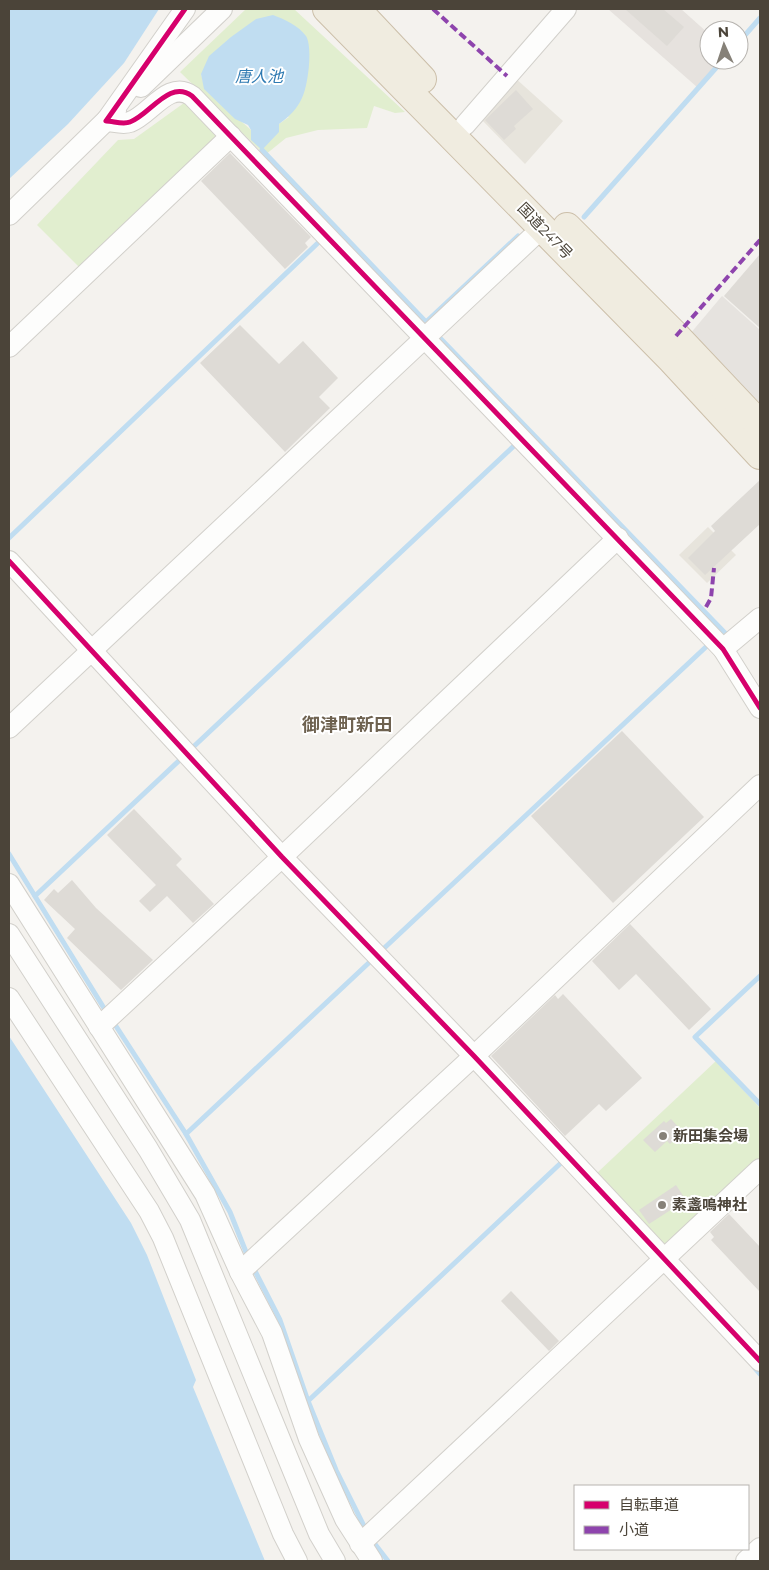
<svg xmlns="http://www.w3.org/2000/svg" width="769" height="1570" font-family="Montserrat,'Noto Sans JP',sans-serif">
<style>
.residential{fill:#e7e4dc}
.industrial{fill:#e6e2de}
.green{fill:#e1eecf;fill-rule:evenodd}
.parking{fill:#e6e3df}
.water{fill:#c0ddf1}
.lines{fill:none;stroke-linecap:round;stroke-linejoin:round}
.stream{stroke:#c0ddf1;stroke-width:5}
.building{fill:#dedbd6}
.minor-casing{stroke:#d2d0cb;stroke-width:22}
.trunk-casing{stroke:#ccbfa9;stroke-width:30}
.minor{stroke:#fdfdfc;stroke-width:20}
.trunk{stroke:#f0ece0;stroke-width:28}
.quiet{stroke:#8e44ad;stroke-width:4;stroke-dasharray:8 4;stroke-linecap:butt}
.cycleway-casing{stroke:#fff;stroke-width:8}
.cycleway{stroke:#d6006c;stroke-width:5}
.poi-dot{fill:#868178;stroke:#fff;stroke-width:2}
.labels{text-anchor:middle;stroke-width:4;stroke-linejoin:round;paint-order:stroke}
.street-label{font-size:15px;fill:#4b4439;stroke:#fff}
.poi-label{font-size:15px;font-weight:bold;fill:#4b4439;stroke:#fff;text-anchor:start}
.water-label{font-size:16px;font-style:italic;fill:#2e7ab2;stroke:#fff}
.quarter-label{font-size:18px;font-weight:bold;fill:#6e6250;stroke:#fff}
</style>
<rect width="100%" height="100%" fill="#f4f2ee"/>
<g class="residential">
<path d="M514,77L563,121L525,164L479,117Z"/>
<path d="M708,527L736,555L707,583L679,555Z"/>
</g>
<path class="industrial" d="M608,9H681L709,34V60H721L697,87Z"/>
<g class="green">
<path d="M246,9H294L405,112L395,113L374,106L367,128L318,130L286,138L265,155L180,72ZM201,74L289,117L279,124L251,130L205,89Z"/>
<path d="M184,103L188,104L218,137L82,270L37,225L118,140L134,139Z"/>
<path d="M716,1061L760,1108V1163L669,1249L597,1173Z"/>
</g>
<path class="parking" d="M722,296L760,330V406L690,334Z"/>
<g class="water">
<path d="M9,9H159L124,63L68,124L9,179Z"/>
<path d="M273,15C284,19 299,26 306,36C313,47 308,86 302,98C297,109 289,117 279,124V132L262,150L251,140V130L248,125L235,119L204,89L201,74L209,56L231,37L256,19Z"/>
<path d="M9,1036L131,1223L147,1255L196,1380L193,1387L265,1561H9Z"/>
</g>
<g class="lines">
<g class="stream">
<path d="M739,42L760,18"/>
<path d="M262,150L426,322L518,236"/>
<path d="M584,217L723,60"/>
<path d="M439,337L726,634"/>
<path d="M9,538L321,240"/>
<path d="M190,750L516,444"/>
<path d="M9,854L107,1013"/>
<path d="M35,896L184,756"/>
<path d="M380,952L708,645"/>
<path d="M760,976L695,1037L760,1104"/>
<path d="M112,1020L186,1134L230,1212L248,1257"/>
<path d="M186,1134L374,958"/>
<path d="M253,1267L280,1320L308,1401L336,1470L367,1532"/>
<path d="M754,1367L760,1374"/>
<path d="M308,1401L563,1161"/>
<path d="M371,1539L388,1561"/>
</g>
</g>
<g class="building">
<path d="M625,9H663L684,27L667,46Z"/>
<path d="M516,90L533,109L514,126L516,129L504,140L485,120Z"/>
<path d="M230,153L311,237L305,243L308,247L285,269L201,181Z"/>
<path d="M760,254V328L724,296Z"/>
<path d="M240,325L279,364L303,341L338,378L319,397L330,408L285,452L200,363Z"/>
<path d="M760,480V524L705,575L688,558L715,531L711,526Z"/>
<path d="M622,731L704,817L613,903L531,816Z"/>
<path d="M134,809L182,859L176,865L214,904L193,923L167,896L150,912L139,901L156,885L107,835Z"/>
<path d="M72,880L96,908L153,960L121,990L67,938L75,929L44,900L54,889L58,893Z"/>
<path d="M630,924L711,1009L689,1030L636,974L619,990L592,961Z"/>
<path d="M563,994L642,1078L606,1111L599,1104L565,1136L491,1056L555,995L558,999Z"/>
<path d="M671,1119L683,1132L670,1144L667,1141L655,1152L643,1140L664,1121L666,1123Z"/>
<path d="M676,1185L686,1200L649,1224L639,1210Z"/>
<path d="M729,1214L760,1247V1292L711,1240L714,1237L710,1232Z"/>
<path d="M511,1291L559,1341L549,1351L501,1301Z"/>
</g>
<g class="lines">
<g class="minor-casing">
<g id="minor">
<path d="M185,9L106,121C113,121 123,125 130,122C150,115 169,79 192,96L723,649L760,708"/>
<path d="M141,87L222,9"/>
<path d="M465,125L566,9"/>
<path d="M9,215L116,111"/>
<path d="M9,347L231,136"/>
<path d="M9,561L282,857L474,1056L760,1361"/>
<path d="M723,649L760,618"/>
<path d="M9,728L542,228"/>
<path d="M9,884L205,1194L240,1272L272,1333L309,1439L345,1519L372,1561"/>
<path d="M9,934L148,1149L190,1220L319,1534L335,1561"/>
<path d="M9,998L149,1211L163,1238L283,1534L297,1561"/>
<path d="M99,1027L282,857L618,538"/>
<path d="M240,1272L474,1056L760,785"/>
<path d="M360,1544L760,1169"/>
<path d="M746,1561L760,1548"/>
</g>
</g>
<g class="trunk-casing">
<g id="trunk">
<path d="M327,9L672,360L760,455"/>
<path d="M356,9L422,79"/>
<path d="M567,227L676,336L760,425"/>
</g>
</g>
<use href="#minor" class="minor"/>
<use href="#trunk" class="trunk"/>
<g class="quiet">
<path d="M433,9L507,76"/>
<path d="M676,336L760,240"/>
<path d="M706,607L711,598L714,568"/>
</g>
<g class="cycleway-casing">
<g id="cycleway">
<path d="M185,9L106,121C113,121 123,125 130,122C150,115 169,79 192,96L723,649L760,708"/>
<path d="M9,561L282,857L474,1056L760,1361"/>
</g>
</g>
<use href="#cycleway" class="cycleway"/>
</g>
<g class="poi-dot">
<circle cx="663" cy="1136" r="5"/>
<circle cx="662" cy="1205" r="5"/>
</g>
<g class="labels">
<g class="street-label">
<text transform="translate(545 231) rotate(46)" y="5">国道247号</text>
</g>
<g class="poi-label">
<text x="673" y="1141">新田集会場</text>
<text x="672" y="1210">素盞嗚神社</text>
</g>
<g class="water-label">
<text x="259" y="82">唐人池</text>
</g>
<g class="quarter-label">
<text x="347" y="731">御津町新田</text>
</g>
</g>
<rect width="769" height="1570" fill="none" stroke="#4b4439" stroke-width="20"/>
<rect x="574" y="1485" width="175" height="65" fill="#ffffff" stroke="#b7b4b0"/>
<rect x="584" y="1501" width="25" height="8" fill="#d6006c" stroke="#b7b4b0"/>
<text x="619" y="1510" font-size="15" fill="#4b4439">自転車道</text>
<rect x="584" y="1526" width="25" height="8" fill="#8e44ad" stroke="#b7b4b0"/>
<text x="619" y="1535" font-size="15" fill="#4b4439">小道</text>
<g transform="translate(724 45) rotate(357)"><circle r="24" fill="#ffffff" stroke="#b7b4b0"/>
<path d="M0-4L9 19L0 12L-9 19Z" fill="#868178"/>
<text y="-8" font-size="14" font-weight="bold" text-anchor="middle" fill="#4b4439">N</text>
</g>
</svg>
